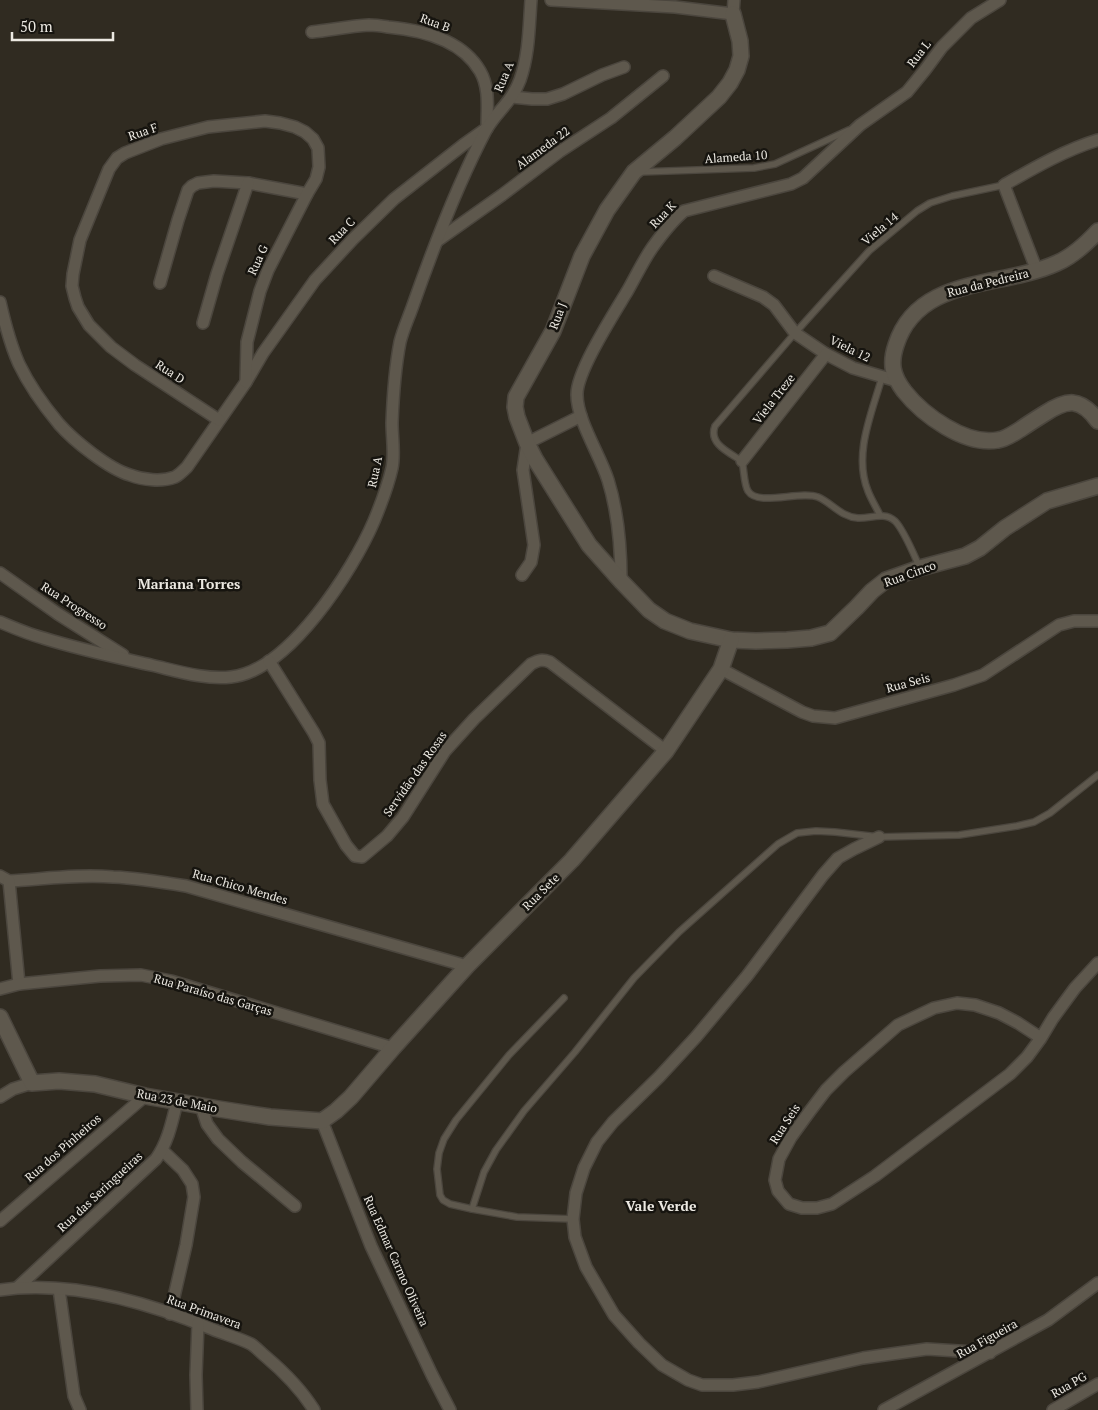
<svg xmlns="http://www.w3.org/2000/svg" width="1098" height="1410" font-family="'PT Serif',serif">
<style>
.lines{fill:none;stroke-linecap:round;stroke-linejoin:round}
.lane-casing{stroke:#4b463e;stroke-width:8}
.street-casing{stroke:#4b463e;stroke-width:14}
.secondary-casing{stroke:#4b463e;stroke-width:18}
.lane{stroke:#5e584d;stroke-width:5.5}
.street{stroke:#5e584d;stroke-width:11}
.secondary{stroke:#5e584d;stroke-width:15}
.labels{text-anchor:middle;stroke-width:5;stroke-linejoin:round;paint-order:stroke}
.street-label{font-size:12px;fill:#ece9e2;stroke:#16140f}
.neighbourhood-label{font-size:14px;font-weight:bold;fill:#ece9e2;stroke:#16140f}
</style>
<rect width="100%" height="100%" fill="#302b21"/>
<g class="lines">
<g class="lane-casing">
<g id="lane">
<path d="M639,172L754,168L775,164L849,130"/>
<path d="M880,515C876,507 871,499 868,491C853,454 872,413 882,377"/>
<path d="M920,568C914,555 904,530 895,521C884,511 870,519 858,518C841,517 832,503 818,497C800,490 758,507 748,491C744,485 744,469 742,461C730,453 708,444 715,426L795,333L869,251L917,211L930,203L952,196L1004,185"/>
<path d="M564,998L509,1055L456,1120L444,1139L439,1153L437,1169L440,1195L443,1200L450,1204L472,1209L517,1217L573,1219"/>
<path d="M472,1209L484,1172L496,1150L524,1111L575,1052L634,978L679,932L778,844L797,833L816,831L835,832L879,837L959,835L1017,826L1034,822L1050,813L1098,775"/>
</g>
</g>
<g class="street-casing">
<g id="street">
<path d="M551,0L675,7L733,14L734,0"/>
<path d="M312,32C331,30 350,26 369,25C375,25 382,26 388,27C422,30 462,40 480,71C490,88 487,109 487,128"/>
<path d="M512,97L532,99H547L563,94L602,75L624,67"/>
<path d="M437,241L502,195L559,152L611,118L663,76"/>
<path d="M1037,271L1004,185C1034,168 1065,150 1098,140"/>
<path d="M714,276L763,297L774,305L795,333L826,354L853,368L897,381"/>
<path d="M160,283L178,220L188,190L192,186L198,183L214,181L248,183L307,194"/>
<path d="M0,302C5,324 10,344 19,364C29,385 44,406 59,424C74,441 109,469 130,475C143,480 162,482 175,477C179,475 183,471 187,467L246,382L263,353L315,280L353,239L394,199L463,145L487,128"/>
<path d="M203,323L217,274L248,183"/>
<path d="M219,420L135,365L111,347L89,325L78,307L75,298L72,286L73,274L80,240L109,169L117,158L125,153L161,139L208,127L265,121L280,123L295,127L305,132L313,139L318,148L319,167L316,179L307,194L268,270L260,291L247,342L246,382"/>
<path d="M742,461L826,354"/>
<path d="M0,573L58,614L123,655"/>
<path d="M522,575L531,562L534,545L523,470L527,443L581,416"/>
<path d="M621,581C621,548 618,512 608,480C600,455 577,420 577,395C576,372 615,312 628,290C636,276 643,261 652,248C662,234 672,221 684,211L791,184L803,178L860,125L907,92L925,70L942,47L971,18L1000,0"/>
<path d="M0,622C14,628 28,634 43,638C78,649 115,657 151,665C177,671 205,680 231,677C289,671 353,570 374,521C381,504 388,486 392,468C395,454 392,437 392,423C393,396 395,368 400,342C403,330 408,319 412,308C433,248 456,187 486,130C496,112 512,102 520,80C529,55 529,27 531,0"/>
<path d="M269,661L314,733L319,743L320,780L323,804L346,845L355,856L362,857L387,836L403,817L445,751L474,719L531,664C539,660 542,659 550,662L666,751"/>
<path d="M721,669L802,712L813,716L835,718L954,685L983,675L1059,625L1074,621H1098"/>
<path d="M879,837L854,849L838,858L823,875L747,976L696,1037L659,1077L613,1122L597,1142L584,1168L576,1193L573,1219L575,1237L586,1267L614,1315L639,1343L662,1365L688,1380L702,1385H733L758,1382L863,1358L927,1349L990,1353"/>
<path d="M0,876L9,881C44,879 79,874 113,877C138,878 162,882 186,886L467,966"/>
<path d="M9,881L19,984"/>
<path d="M0,989L19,984L100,976L141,975L171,981L393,1048"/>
<path d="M1041,1038L1018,1023L999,1013L975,1005L957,1003L934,1008L898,1025L844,1072L826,1090L810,1111L791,1137L779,1159L775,1180L778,1191L789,1204L802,1208H817L832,1204L875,1176L1010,1074L1027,1057L1041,1038L1053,1018L1075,988L1098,963"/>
<path d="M0,1097L13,1089L32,1083"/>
<path d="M201,1106L207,1124L218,1139L242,1162L295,1206"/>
<path d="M322,1121L371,1246L432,1375L450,1410"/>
<path d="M162,1150L183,1170L192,1184L194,1197L186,1245L170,1314"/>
<path d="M0,1221L145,1096"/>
<path d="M18,1287L156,1159C168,1142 172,1122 177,1102"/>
<path d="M59,1289L74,1396L80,1410"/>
<path d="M0,1290C70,1280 147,1302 212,1329C224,1334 239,1338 251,1344C256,1347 261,1353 265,1356C284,1372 301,1389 314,1410"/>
<path d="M197,1410L196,1375L198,1323"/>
<path d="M884,1410L1048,1320L1098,1283"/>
<path d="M1053,1410L1098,1384"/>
</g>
</g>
<g class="secondary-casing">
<g id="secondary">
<path d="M733,14L740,41L741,56L737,70L730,83L719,97L675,138L634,172L607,210L582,256L553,331L516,397L515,407L517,417L527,443L535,459L589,545L621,581L649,610L665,621L690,631L731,640L756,641L787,640L811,638L830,633L857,607L872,591L886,580L920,568L965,556L980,548L1005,528L1047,501L1098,486"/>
<path d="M1098,231C1086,244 1073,256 1057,263C1003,288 918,275 896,345C890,363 892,375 904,391C923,415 965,446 998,440C1006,439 1014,433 1021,429C1028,424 1036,419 1044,414C1067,399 1080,397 1098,421"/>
<path d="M0,1017L32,1083L59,1081L95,1084L145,1096L219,1109L270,1117L322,1121L336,1111L351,1097L393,1048L467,966L572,860L666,751L721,669L731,640"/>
</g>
</g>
<use href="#lane" class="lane"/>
<use href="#street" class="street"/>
<use href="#secondary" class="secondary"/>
</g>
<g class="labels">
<g class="street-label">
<text transform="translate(435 23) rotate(20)" y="4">Rua B</text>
<text transform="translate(919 54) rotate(-52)" y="4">Rua L</text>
<text transform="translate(504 77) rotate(-67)" y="4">Rua A</text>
<text transform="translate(143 132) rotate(-19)" y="4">Rua F</text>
<text transform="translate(543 148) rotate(-36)" y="4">Alameda 22</text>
<text transform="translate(736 157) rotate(-4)" y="4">Alameda 10</text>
<text transform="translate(663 215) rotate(-46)" y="4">Rua K</text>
<text transform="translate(880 229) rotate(-40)" y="4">Viela 14</text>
<text transform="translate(342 231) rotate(-46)" y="4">Rua C</text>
<text transform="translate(258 260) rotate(-65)" y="4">Rua G</text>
<text transform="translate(988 283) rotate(-14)" y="4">Rua da Pedreira</text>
<text transform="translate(558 316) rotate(-69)" y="4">Rua J</text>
<text transform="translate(850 349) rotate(26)" y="4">Viela 12</text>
<text transform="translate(170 372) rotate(33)" y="4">Rua D</text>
<text transform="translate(774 399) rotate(-52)" y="4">Viela Treze</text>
<text transform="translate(375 472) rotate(-78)" y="4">Rua A</text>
<text transform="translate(910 574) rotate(-20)" y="4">Rua Cinco</text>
<text transform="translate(74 606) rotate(33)" y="4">Rua Progresso</text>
<text transform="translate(908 683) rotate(-15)" y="4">Rua Seis</text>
<text transform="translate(415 774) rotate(-55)" y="4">Servidão das Rosas</text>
<text transform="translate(240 887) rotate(16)" y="4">Rua Chico Mendes</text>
<text transform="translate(541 892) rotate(-45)" y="4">Rua Sete</text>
<text transform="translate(213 995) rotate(16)" y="4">Rua Paraíso das Garças</text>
<text transform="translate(177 1101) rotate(11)" y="4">Rua 23 de Maio</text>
<text transform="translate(785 1124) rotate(-57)" y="4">Rua Seis</text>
<text transform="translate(63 1148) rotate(-41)" y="4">Rua dos Pinheiros</text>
<text transform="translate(100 1192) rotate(-43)" y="4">Rua das Seringueiras</text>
<text transform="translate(396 1261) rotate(66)" y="4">Rua Edmar Carmo Oliveira</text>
<text transform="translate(204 1312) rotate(20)" y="4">Rua Primavera</text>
<text transform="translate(987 1339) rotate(-29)" y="4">Rua Figueira</text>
<text transform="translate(1069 1385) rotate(-30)" y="4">Rua PG</text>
</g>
<g class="neighbourhood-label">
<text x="189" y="589">Mariana Torres</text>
<text x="661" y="1211">Vale Verde</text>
</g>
</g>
<path d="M12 32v8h101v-8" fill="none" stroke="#ece9e2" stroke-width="2.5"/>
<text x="20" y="32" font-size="15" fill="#ece9e2" stroke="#16140f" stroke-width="4" paint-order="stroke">50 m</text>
</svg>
